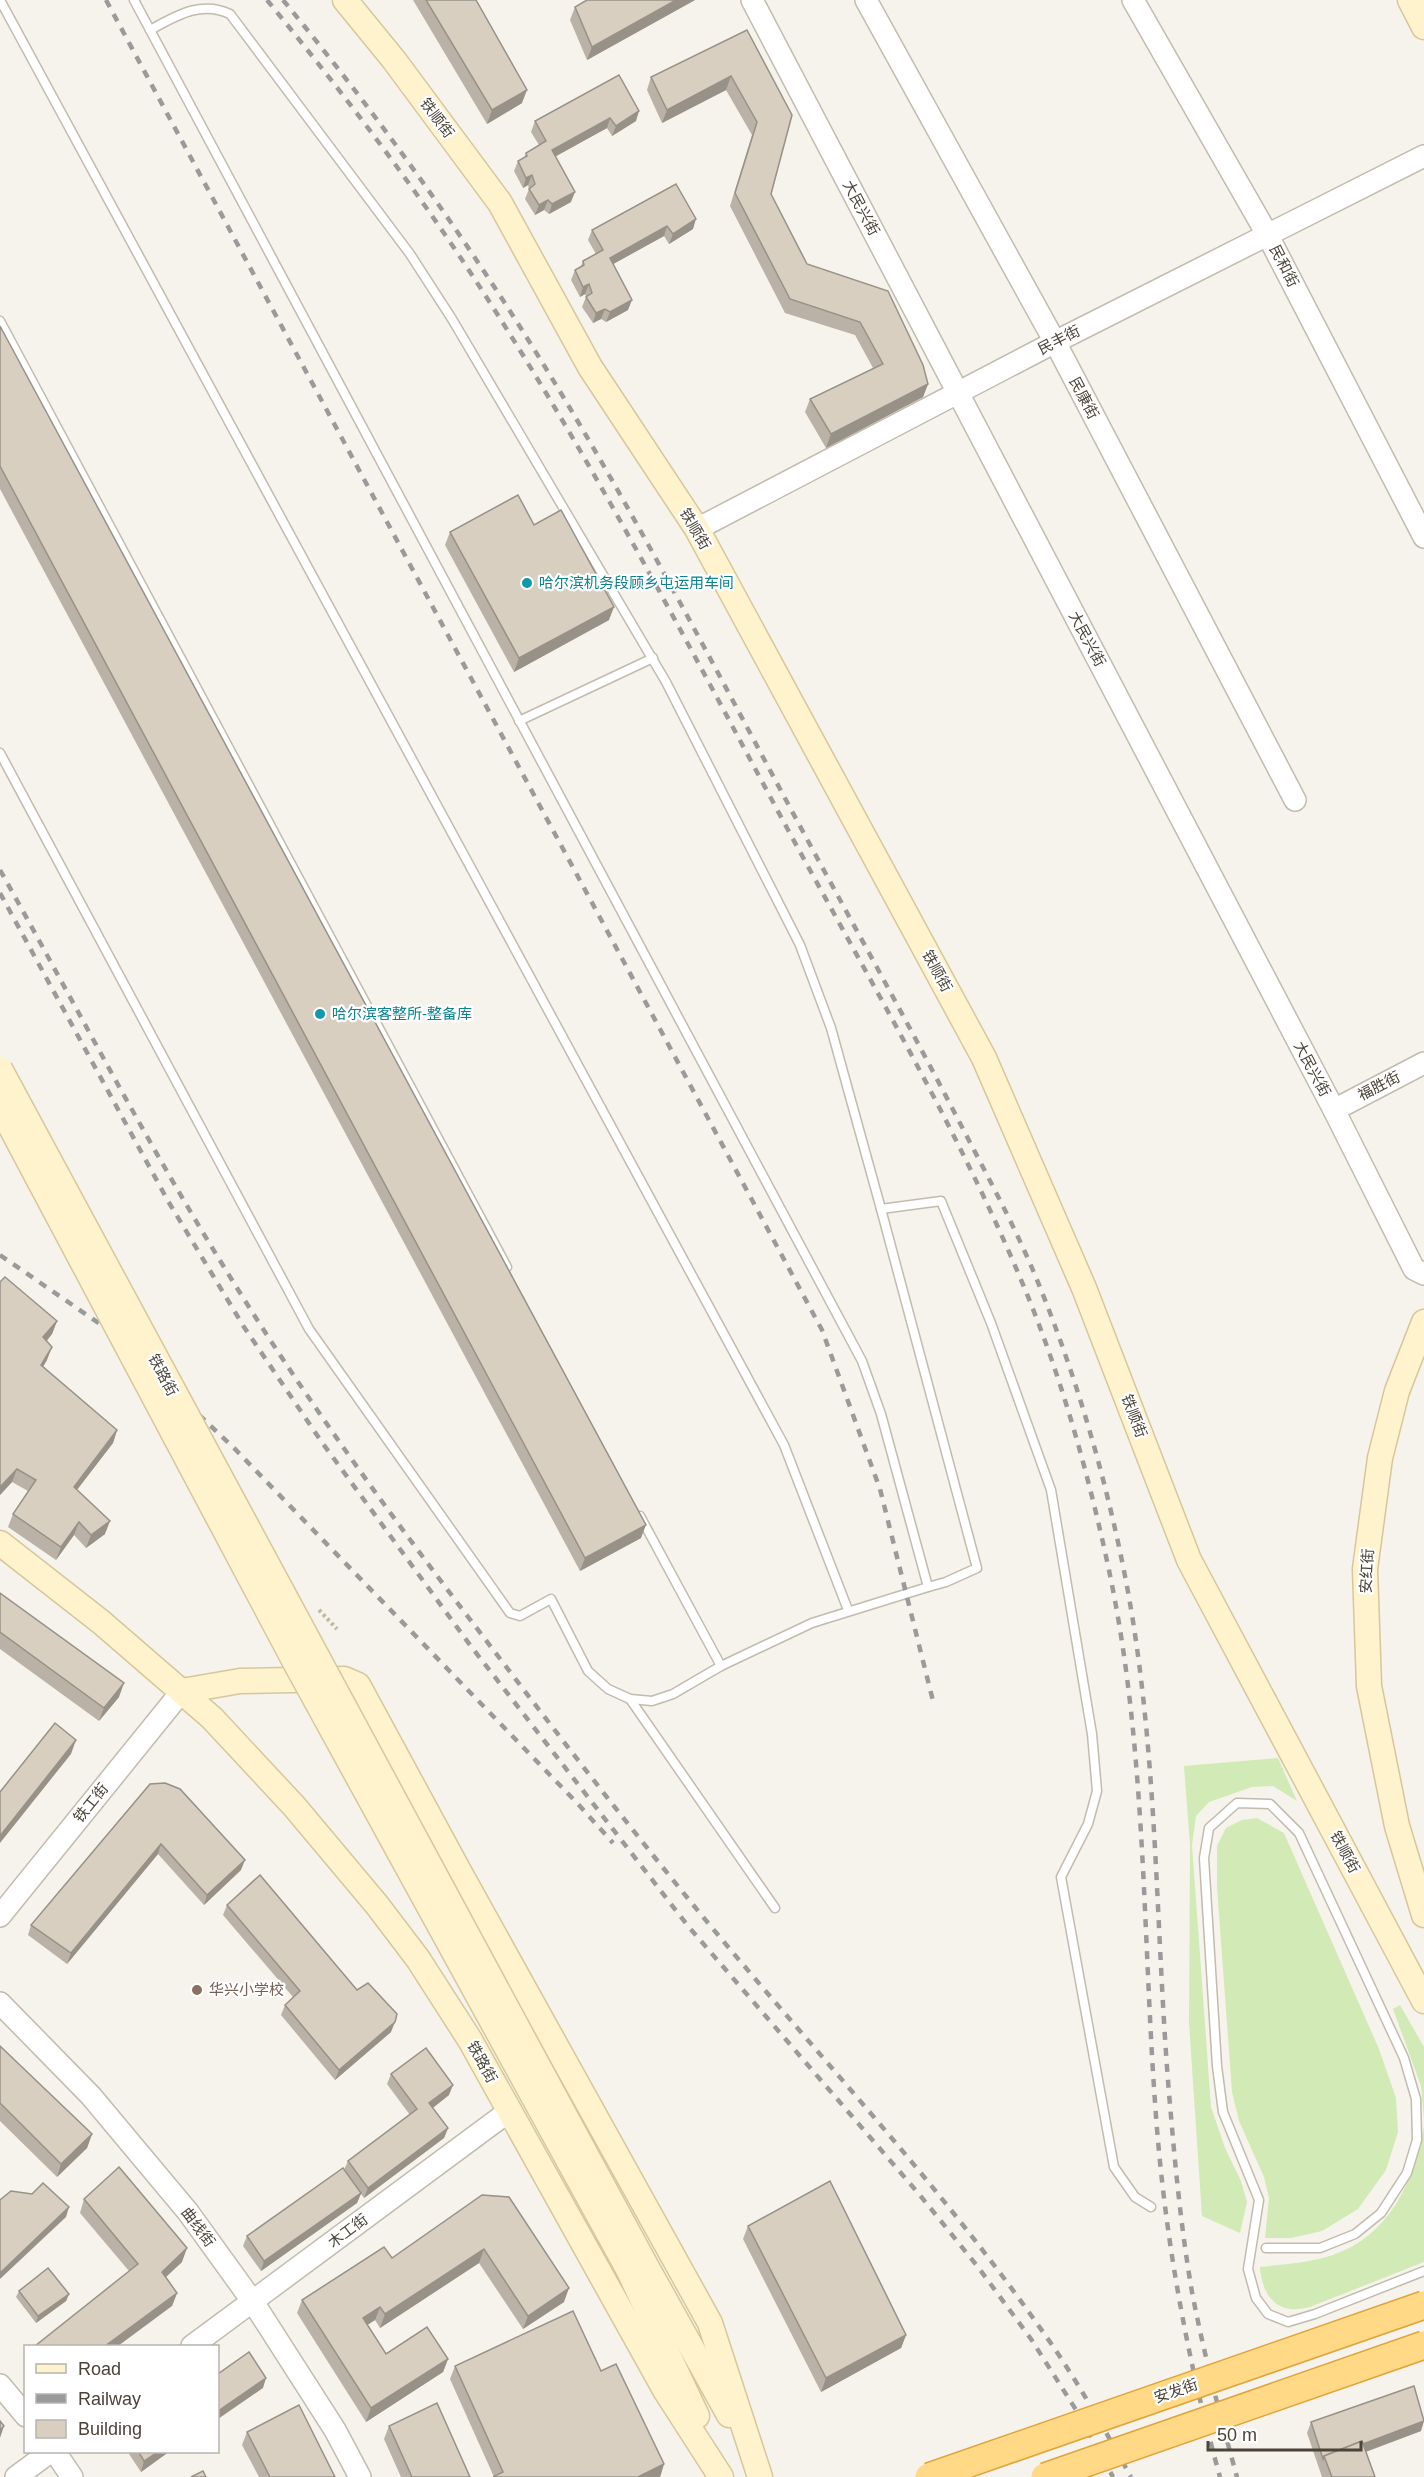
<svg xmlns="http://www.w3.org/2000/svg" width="1424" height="2477" font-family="Helvetica,'Noto Sans SC',sans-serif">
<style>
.grass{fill:#d2eab5}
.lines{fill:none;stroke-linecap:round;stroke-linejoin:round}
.service-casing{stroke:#c2bbae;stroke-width:11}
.tertiary-casing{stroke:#c2bbae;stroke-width:24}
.secondary-casing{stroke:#d6c79b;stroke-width:27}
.path{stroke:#c4b79f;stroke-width:4;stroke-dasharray:3 3;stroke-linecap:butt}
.service{stroke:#fff;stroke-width:8}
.tertiary{stroke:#fff;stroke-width:21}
.secondary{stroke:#fff3cd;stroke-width:24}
.rail{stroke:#9a9a9a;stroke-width:4.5;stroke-dasharray:8 8;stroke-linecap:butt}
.secondary-bridge-casing{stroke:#d6c79b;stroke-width:27;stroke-linecap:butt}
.trunk-bridge-casing{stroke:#e0a43c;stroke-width:30;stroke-linecap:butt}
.secondary-bridge{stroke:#fff3cd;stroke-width:24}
.trunk-bridge{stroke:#ffd985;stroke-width:27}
.wall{fill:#bab2a6}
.shaded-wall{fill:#979187}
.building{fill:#d8cfc1;stroke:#979187;stroke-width:1.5}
.culture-dot{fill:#0f9aa8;stroke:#fff;stroke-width:2}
.education-dot{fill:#8d6e63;stroke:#fff;stroke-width:2}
.labels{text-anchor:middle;stroke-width:4.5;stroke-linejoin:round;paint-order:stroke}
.street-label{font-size:15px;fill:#4b4439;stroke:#fff}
.culture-label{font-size:15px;fill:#0d838f;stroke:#fff;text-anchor:start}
.education-label{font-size:15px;fill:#785e54;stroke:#fff;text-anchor:start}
</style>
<rect width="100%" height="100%" fill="#f6f3ec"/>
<g class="grass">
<path d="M1278,1758L1297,1801L1273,1786L1252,1787L1209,1802L1196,1816L1192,1845L1211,2107L1225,2148L1241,2181L1247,2202L1240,2233L1202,2216L1189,2023L1190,1845L1184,1766Z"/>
<path d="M1257,1818L1284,1833L1379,2049L1396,2098L1398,2132L1386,2170L1358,2209L1322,2231L1291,2238H1265L1269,2198L1264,2177L1239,2121L1232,2092L1217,1887V1846L1226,1828L1242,1820Z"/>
<path d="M1400,2005L1424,2047V2119L1421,2086L1393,2009Z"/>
<path d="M1424,2126V2262L1310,2307C1304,2308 1297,2310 1291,2309C1269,2307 1261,2285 1260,2267C1284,2264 1310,2263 1333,2255C1390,2235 1414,2181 1424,2126Z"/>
</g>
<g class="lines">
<g class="service-casing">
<g id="service">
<path d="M0,0L784,1445L848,1610"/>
<path d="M150,30C176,16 201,0 230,14L410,254L452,319L666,682L800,945L831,1028L881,1209L941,1201L991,1323L1051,1490L1092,1734L1097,1791L1088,1824L1061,1877L1114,2167L1135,2197L1151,2207"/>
<path d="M0,321L507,1267"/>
<path d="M519,721L653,658"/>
<path d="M0,753L309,1329L510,1613L520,1616L551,1599L588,1671L608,1689L630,1699L652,1701L673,1694L721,1666L812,1623L928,1587L881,1414L862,1361L134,0"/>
<path d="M881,1209L977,1568L946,1582L928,1587"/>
<path d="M640,1516L721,1666"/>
<path d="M630,1699L775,1908"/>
<path d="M1266,2248H1320L1355,2234L1381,2213L1407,2173L1417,2140L1416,2099L1404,2058L1299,1833L1270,1804L1237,1803L1209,1828L1204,1858L1217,2066L1223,2112L1259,2200L1248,2269L1256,2298L1268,2314L1288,2322L1315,2314L1424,2271"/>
</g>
</g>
<g class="tertiary-casing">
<g id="tertiary">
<path d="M752,0L1334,1110L1414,1269L1424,1274"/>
<path d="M866,0L1055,342L1295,800"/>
<path d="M1133,0L1267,234L1424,537"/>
<path d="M697,529L1055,342L1424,156"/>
<path d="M1334,1110L1424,1063"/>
<path d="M0,1916L182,1691"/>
<path d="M0,2003L91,2096L188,2212L253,2302L335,2430L360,2477"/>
<path d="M192,2346L504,2115"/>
<path d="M0,2385L26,2416"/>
<path d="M55,2452L72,2477"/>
<path d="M16,2477L50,2452"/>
</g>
</g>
<g class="secondary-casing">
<g id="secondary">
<path d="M345,0L394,60L500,203L590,367L697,529L984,1058L1084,1288L1189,1560L1424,2001"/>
<path d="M1410,0L1424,27"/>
<path d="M1424,1322L1397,1391L1380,1458L1365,1569L1369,1686L1397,1826L1424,1915"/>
<path d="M0,1543L101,1622L212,1718L294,1806L377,1905L418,1959L470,2040L665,2390L721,2477"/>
<path d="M182,1691L240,1681L344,1679L358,1685L460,1873L710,2323L760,2477"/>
<path d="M644,2262L729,2415"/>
<path d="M629,2271L697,2416"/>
</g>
</g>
<path class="path" d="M319,1610L337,1629"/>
<use href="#service" class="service"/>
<use href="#tertiary" class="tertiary"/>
<use href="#secondary" class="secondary"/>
<g class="rail">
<path d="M106,0L822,1330L880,1489L933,1701"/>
<path d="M267,0C344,94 419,192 485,295C596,467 690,648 787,828C866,974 954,1122 1019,1275C1058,1366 1086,1464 1107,1561C1147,1743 1142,1931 1156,2116C1165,2238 1187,2359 1220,2477"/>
<path d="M283,0C358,91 428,186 493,285C610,463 707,654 808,841C860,937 913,1032 963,1129C988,1177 1014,1225 1035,1275C1073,1367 1102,1464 1122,1561C1160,1744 1154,1931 1171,2116C1176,2175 1182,2234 1192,2292C1204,2354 1220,2416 1237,2477"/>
<path d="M0,870C74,1002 144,1138 224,1267C303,1396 393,1519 485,1639C555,1731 626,1823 699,1912C812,2049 935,2179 1038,2325C1073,2373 1102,2425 1131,2477"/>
<path d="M0,893L168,1201L244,1327L321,1441L470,1645L688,1926L919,2194L978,2267L1031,2339L1078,2413L1113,2477"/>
<path d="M0,1255L113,1333L235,1449L578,1804L613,1843"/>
</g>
<g class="secondary-bridge-casing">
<g id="secondary-bridge">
<path d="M0,1069L644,2262"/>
<path d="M0,1107L297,1666L629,2271"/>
</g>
</g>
<g class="trunk-bridge-casing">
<g id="trunk-bridge">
<path d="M929,2477L1424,2305"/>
<path d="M1045,2477L1424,2345"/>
</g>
</g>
<use href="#secondary-bridge" class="secondary-bridge"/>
<use href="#trunk-bridge" class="trunk-bridge"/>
</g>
<g class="wall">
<path d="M413,0H476L522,103L487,124Z"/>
<path d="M587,0H695L587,60L570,20L575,7Z"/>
<path d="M747,30L771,194L807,264L928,384L923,397L826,448L805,412L810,399L873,368L855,335L785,313L730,206L752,135L726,90L662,123L647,90L651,77Z"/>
<path d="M619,75L636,121L612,136L607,128L556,156L571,202L549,214L544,210L535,215L525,199L529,189L528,185L523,188L514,171L518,161L524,158L526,153L539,145L531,132L535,121Z"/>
<path d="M676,184L693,229L669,244L664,236L613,264L628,310L606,322L601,319L593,323L582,307L586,297L585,294L580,297L571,280L575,270L581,266L583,261L596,254L588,240L592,230Z"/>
<path d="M0,326L641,1538L580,1571L0,489Z"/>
<path d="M534,525L609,620L514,672L445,545L450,532Z"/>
<path d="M0,1282L57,1321L52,1334L47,1341V1360L43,1367L117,1430L113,1443L77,1490L105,1534L86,1548L74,1535L56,1560L8,1527L13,1514L28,1491L12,1482L0,1495Z"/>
<path d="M0,1593L119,1697L99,1721L0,1649Z"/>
<path d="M150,1784L241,1870L204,1905L158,1854L67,1964L28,1935L31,1925Z"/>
<path d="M227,1905L391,2032L335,2080L281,2015L285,2005L293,1997L223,1915Z"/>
<path d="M0,2046L92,2134L87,2148L57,2177L0,2121Z"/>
<path d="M391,2074L449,2095L433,2108L448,2128L444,2138L364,2198L361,2194L357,2203L261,2271L243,2246L247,2236L344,2170L348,2161L410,2115L387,2084Z"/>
<path d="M482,2195L564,2302L523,2329L479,2263L380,2328L375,2320L367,2325L386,2354L448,2359L443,2372L366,2422L297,2313L302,2300L392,2258Z"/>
<path d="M84,2199L182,2262L166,2277L177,2293L172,2306L129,2271L80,2213Z"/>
<path d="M748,2226L906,2335L901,2348L821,2392L743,2239Z"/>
<path d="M19,2291L69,2294L66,2301L36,2323L16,2297Z"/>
<path d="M455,2366L601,2371L664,2464L660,2477H493H494L450,2379Z"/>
<path d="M1311,2422L1421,2431L1366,2452L1375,2477H1322L1307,2433Z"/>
<path d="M389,2426L470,2477H401L384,2439Z"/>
<path d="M247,2432L335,2477H259L242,2445Z"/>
<path d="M127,2451H170L141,2472Z"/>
</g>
<g class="shaded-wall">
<path d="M676,0H695L587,60L592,47Z"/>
<path d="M731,76L726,90L662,123L667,110Z"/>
<path d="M527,90L522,103L487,124L492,110Z"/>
<path d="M639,111L636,121L612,136L616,126Z"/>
<path d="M610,118L607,128L549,160L552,150Z"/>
<path d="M532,175L528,185L523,188L526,178Z"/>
<path d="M575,192L571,202L549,214L552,204Z"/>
<path d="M548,200L544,210L535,215L539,205Z"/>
<path d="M696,219L693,229L669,244L673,234Z"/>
<path d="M667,226L664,236L606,268L610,258Z"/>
<path d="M589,284L585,294L580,297L583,287Z"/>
<path d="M632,300L628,310L606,322L610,312Z"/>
<path d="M605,309L601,319L593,323L596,313Z"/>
<path d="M928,384L923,397L826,448L831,434Z"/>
<path d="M614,607L609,620L514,672L519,658Z"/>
<path d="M57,1321L52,1334L38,1350L43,1337Z"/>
<path d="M52,1347L47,1360L36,1378L41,1365Z"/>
<path d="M117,1430L113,1443L69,1500L74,1487Z"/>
<path d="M17,1469L12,1482L0,1495V1487Z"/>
<path d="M110,1521L105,1534L86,1548L91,1535Z"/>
<path d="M79,1522L74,1535L56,1560L61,1547Z"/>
<path d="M646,1525L641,1538L580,1571L585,1558Z"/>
<path d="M124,1683L119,1697L99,1721L104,1708Z"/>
<path d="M76,1740L71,1754L0,1843V1836Z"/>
<path d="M161,1844L158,1854L67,1964L71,1953Z"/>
<path d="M245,1860L241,1870L204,1905L207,1895Z"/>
<path d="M395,2022L391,2032L335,2080L339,2070Z"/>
<path d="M453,2085L449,2095L426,2113L429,2103Z"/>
<path d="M448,2128L444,2138L364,2198L368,2188Z"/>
<path d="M92,2134L87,2148L57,2177L61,2164Z"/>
<path d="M361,2193L357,2203L261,2271L264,2261Z"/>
<path d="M69,2207L66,2217L0,2279V2273Z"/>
<path d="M187,2248L182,2262L157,2285L162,2272Z"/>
<path d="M484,2249L479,2263L380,2328L385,2314Z"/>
<path d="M569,2288L564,2302L523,2329L528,2316Z"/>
<path d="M177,2293L172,2306L118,2346H105Z"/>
<path d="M69,2294L66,2301L36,2323L38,2316Z"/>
<path d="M380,2307L375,2320L358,2331L363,2318Z"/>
<path d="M906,2335L901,2348L821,2392L826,2378Z"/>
<path d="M448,2359L443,2372L366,2422L371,2408Z"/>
<path d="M266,2378L263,2388L218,2419V2411Z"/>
<path d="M1424,2421L1421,2431L1327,2466L1325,2458Z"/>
<path d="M4,2426L0,2438V2430Z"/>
<path d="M159,2451H170L141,2472L144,2461Z"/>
<path d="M664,2464L660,2477H638Z"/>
</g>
<g class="building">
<path d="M426,0H476L527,90L492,110Z"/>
<path d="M587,0H676L592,47L575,7Z"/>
<path d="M747,30L792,115L771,194L807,264L888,291L923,365L928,384L831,434L810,399L883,364L860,322L790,299L735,193L757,122L731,76L667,110L651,77Z"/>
<path d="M619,75L639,111L616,126L610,118L552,150L575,192L552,204L548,200L539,205L529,189L535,184L532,175L526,178L518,161L527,156L526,153L546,141L535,121Z"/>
<path d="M676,184L696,219L673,234L667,226L610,258L632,300L610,312L605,309L596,313L586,297L592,293L589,284L583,287L575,270L584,265L583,261L603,250L592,230Z"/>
<path d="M0,326L646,1525L585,1558L0,466Z"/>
<path d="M518,495L534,525L561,510L614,607L519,658L450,532Z"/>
<path d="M5,1277L57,1321L43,1337L52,1347L41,1365L117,1430L74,1487L110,1521L91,1535L79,1522L61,1547L13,1514L36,1480L17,1469L0,1487V1282Z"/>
<path d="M0,1593L124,1683L104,1708L0,1632Z"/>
<path d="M55,1723L76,1740L0,1836V1792Z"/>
<path d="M165,1783L180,1789L245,1860L207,1895L161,1844L71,1953L31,1925L150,1784Z"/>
<path d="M260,1875L357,1990L368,1983L397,2014L395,2022L339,2070L285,2005L300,1991L227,1905Z"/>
<path d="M0,2046L92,2134L61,2164L0,2103Z"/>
<path d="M426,2048L453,2085L429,2103L448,2128L368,2188L348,2161L417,2109L391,2074Z"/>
<path d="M119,2167L187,2248L162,2272L177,2293L105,2346H35L138,2264L84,2199Z"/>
<path d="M343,2168L361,2193L264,2261L247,2236Z"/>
<path d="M830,2181L906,2335L826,2378L748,2226Z"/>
<path d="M43,2183L69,2207L0,2273V2200L11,2191L32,2194Z"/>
<path d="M482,2195L509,2197L569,2288L528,2316L484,2249L385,2314L380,2307L363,2318L386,2354L427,2327L448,2359L371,2408L302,2300L384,2247L392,2258Z"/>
<path d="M48,2268L69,2294L38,2316L19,2291Z"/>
<path d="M573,2311L601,2371L616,2364L664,2464L638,2477H493L503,2472L455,2366Z"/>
<path d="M249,2352L266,2378L218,2411V2374Z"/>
<path d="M1414,2386L1424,2421L1363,2444L1362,2441L1324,2456L1323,2459L1311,2422Z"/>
<path d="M437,2403L470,2477H412L389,2426Z"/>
<path d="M299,2405L335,2477H270L247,2432Z"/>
<path d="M0,2421L4,2426L0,2430Z"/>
<path d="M1362,2441L1375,2477H1332L1324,2456Z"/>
<path d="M138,2451H159L144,2461Z"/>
<path d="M203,2471L206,2477H191Z"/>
</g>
<g class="culture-dot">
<circle cx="527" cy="583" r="6"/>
<circle cx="320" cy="1014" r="6"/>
</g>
<circle class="education-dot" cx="197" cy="1990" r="6"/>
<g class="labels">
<g class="street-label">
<text transform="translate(437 118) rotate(53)" y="5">铁顺街</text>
<text transform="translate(861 208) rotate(62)" y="5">大民兴街</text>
<text transform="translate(1284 266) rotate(63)" y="5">民和街</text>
<text transform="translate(1059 340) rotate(-27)" y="5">民丰街</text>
<text transform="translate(1084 398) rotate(62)" y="5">民康街</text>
<text transform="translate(695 529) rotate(59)" y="5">铁顺街</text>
<text transform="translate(1087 639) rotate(62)" y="5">大民兴街</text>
<text transform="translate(937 971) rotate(61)" y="5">铁顺街</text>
<text transform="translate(1312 1069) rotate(62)" y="5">大民兴街</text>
<text transform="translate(1379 1086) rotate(-27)" y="5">福胜街</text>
<text transform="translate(163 1375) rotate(62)" y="5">铁路街</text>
<text transform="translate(1134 1416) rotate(69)" y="5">铁顺街</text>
<text transform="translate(1367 1571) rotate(-87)" y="5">安红街</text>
<text transform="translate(91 1803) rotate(-51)" y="5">铁工街</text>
<text transform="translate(1345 1852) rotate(62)" y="5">铁顺街</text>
<text transform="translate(482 2062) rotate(61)" y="5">铁路街</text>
<text transform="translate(198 2227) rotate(53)" y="5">曲线街</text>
<text transform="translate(348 2231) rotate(-37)" y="5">木工街</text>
<text transform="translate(1176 2391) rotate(-19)" y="5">安发街</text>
</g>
<g class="culture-label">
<text x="539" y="588">哈尔滨机务段顾乡屯运用车间</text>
<text x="332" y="1019">哈尔滨客整所-整备库</text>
</g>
<g class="education-label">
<text x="209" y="1995">华兴小学校</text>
</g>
</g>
<rect x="24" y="2345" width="195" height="108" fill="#ffffff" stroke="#b7b4b0" stroke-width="1.5"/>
<rect x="36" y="2364" width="30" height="9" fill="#fff3cd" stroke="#b7b4b0" stroke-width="1.5"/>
<text x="78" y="2375" font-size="18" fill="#4b4439">Road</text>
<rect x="36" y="2394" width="30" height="9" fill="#9a9a9a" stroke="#b7b4b0" stroke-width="1.5"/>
<text x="78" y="2405" font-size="18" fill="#4b4439">Railway</text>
<rect x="36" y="2420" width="30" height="18" fill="#d8cfc1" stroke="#b7b4b0" stroke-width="1.5"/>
<text x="78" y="2435" font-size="18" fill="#4b4439">Building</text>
<path d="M1208 2441v9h153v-9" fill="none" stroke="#4b4439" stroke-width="3"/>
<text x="1217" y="2441" font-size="18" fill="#4b4439" stroke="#ffffff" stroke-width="4.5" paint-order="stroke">50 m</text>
</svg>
